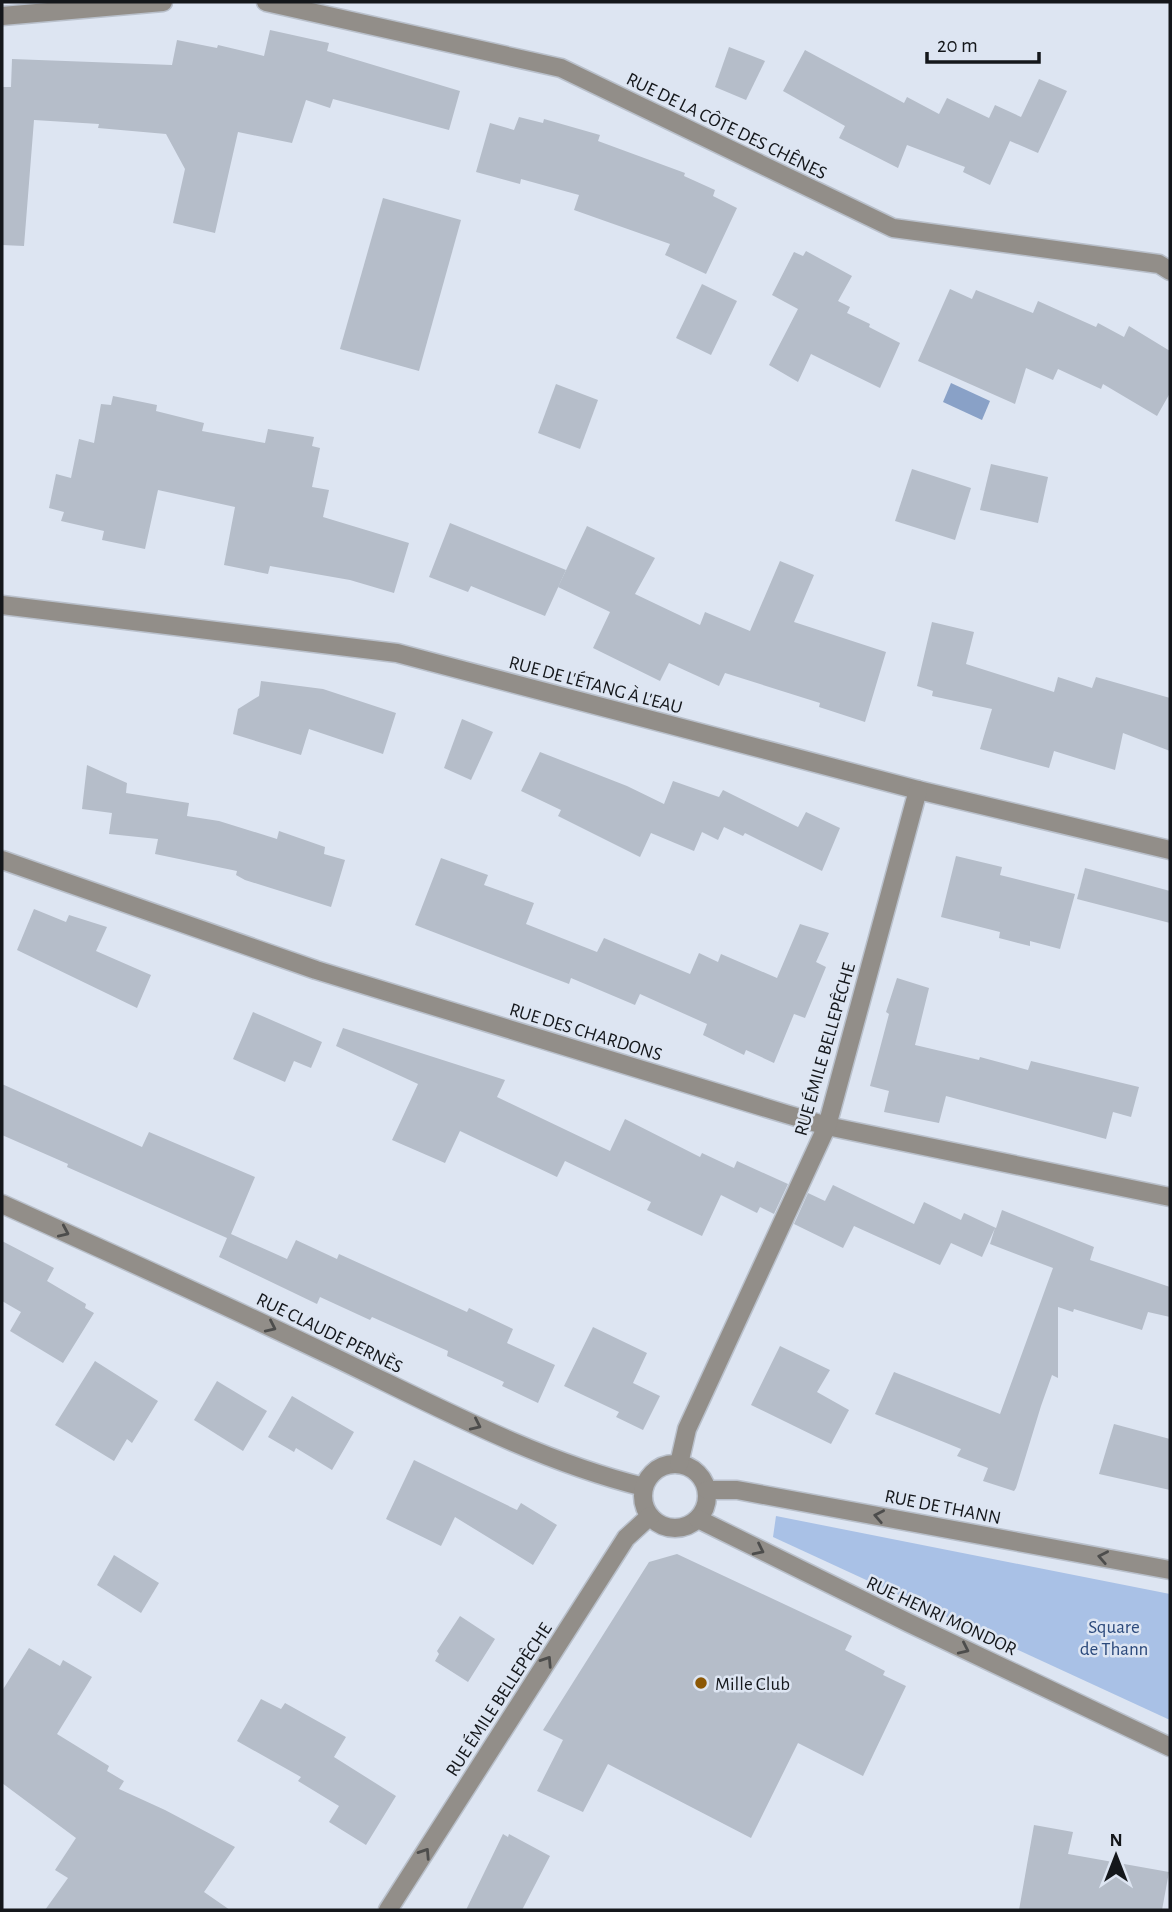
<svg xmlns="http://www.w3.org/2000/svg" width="1172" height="1912" font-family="'Alegreya Sans',sans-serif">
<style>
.green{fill:#a9c1e6}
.water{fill:#89a1c7}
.building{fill:#b5bdc9}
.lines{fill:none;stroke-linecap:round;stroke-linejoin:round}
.street-casing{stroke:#b9c0cb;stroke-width:21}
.street{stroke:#928e89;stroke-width:18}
.oneway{stroke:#4d4d4c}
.poi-dot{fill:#8c5805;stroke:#dde5f2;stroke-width:2.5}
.labels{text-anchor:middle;stroke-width:5;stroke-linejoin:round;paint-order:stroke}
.street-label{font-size:19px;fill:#14171b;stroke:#dde5f2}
.park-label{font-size:19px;fill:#2c4a7c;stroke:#dde5f2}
.poi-label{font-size:19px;fill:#14171b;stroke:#dde5f2;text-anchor:start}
</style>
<rect width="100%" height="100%" fill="#dde5f2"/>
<path class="green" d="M776,1516L1170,1594V1720L773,1537Z"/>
<path class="water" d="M951,383L990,401L982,420L943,402Z"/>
<g class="building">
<path d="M270,30L329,43L327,51L460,91L449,130L333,99L330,108L306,100L292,143L238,132L215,233L173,223L185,169L166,134L98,128L99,124L34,120L24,246L2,245V87H11L12,59L172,65L177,40L217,48L218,45L264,56Z"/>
<path d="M729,47L765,61L746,100L715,87Z"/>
<path d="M805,50L904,103L907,97L939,114L947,98L989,118L995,105L1021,117L1039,79L1067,91L1038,153L1010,141L990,185L963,172L965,167L907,145L898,168L839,138L845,126L783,91Z"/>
<path d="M519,117L543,123L544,119L600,135L598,141L685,173L684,176L715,190L713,196L737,208L706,274L665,255L670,244L574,210L579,195L521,179L520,184L476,172L490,123L514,130Z"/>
<path d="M383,198L461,220L419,371L340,349Z"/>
<path d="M806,251L852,276L838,301L850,307L847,313L870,324L869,327L900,343L880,388L811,354L798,382L769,365L798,309L772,295L794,252L803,256Z"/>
<path d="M702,284L737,301L711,355L676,338Z"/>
<path d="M950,289L972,299L976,290L1033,313L1038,301L1096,327L1098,323L1124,337L1129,326L1170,351V393L1157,416L1103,384L1101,389L1058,369L1053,380L1026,368L1015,404L918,361Z"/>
<path d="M556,384L598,400L580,449L538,433Z"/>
<path d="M113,396L157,405L156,411L204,423L202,431L265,443L268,429L314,437L312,446L320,448L312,487L329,490L323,517L409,543L394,593L350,580L270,566L268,574L224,565L235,507L158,490L145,549L102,540L104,531L61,521L64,512L49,508L56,474L71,478L79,439L94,443L101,404L111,405Z"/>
<path d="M991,464L1048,477L1038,523L980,510Z"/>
<path d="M912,469L971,488L955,540L895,521Z"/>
<path d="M450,523L566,570L545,616L471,586L468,592L429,577Z"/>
<path d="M587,526L655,558L635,594L700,625L705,612L750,631L780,561L814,575L794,622L886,652L865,722L819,707L820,703L725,673L719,686L669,663L660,681L593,648L610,612L558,587Z"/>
<path d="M932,622L974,632L966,664L1054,692L1058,677L1092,688L1096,677L1170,698V751L1123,733L1115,770L1054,751L1049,768L980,749L992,709L932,696L933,691L917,686Z"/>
<path d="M261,681L323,689L396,713L383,754L309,729L301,755L233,734L238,709L259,696Z"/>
<path d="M462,719L493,732L471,780L444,768Z"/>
<path d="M540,752L627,786L664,804L673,781L719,797L723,790L798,827L806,812L840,828L822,871L745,833L743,836L724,827L718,840L702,832L694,851L651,833L640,857L558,816L561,810L521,791Z"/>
<path d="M87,765L127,783L126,793L189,803L187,816L219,821L277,839L279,831L325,847L324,854L345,860L331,907L245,880L236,875L237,871L155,854L158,839L109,834L112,813L82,809Z"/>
<path d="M956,856L1002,867L1000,875L1075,894L1060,949L1030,941V946L999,938L1000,932L941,917Z"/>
<path d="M441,858L488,875L484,885L534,903L526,924L597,952L604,938L690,974L699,953L718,962L721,954L777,978L800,924L829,933L816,962L826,967L805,1018L794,1014L774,1063L746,1050L744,1055L703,1035L707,1024L640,994L635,1005L571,978L569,984L415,925Z"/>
<path d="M1085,868L1170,891V923L1077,899Z"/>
<path d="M34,909L66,922L69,915L107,927L96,951L151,975L137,1008L17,950Z"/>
<path d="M897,978L929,988L915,1045L979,1060L980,1057L1028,1070L1031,1061L1139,1087L1131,1117L1113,1112L1106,1139L946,1096L939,1123L884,1112L889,1091L870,1086L889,1014L886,1012Z"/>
<path d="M253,1012L322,1042L311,1068L294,1061L285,1082L233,1059Z"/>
<path d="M343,1028L505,1080L497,1097L610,1151L625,1119L700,1157L702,1153L734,1168L737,1161L788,1184L774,1214L760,1207L757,1213L721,1195L702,1236L647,1210L651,1202L565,1161L557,1177L460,1131L445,1163L392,1140L418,1084L336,1046Z"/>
<path d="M2,1084L142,1147L149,1132L255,1177L231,1234L287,1259L296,1240L337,1259L339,1254L467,1312L469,1308L513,1329L507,1343L555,1365L538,1403L502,1386L504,1382L447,1356L448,1351L372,1317L370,1320L320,1297L317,1304L219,1257L227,1238L67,1167L68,1164L2,1135Z"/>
<path d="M833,1185L914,1224L924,1202L961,1220L964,1213L996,1228L1002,1210L1094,1247L1090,1260L1170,1287V1317L1148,1312L1142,1330L1074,1309L1073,1312L1058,1307V1378L1052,1375L1041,1406L1016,1488L1014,1491L983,1481L988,1468L957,1456L961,1449L875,1414L894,1372L1000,1414L1053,1268L990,1244L995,1228L982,1257L951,1243L940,1265L854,1226L843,1248L794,1224L808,1193L825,1201Z"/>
<path d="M2,1241L54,1268L47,1281L86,1304L85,1308L94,1313L63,1363L10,1331L21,1312L2,1301Z"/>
<path d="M593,1327L647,1353L633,1383L660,1396L643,1430L616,1417L619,1412L564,1386Z"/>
<path d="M780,1346L830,1370L817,1392L849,1410L831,1444L751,1405Z"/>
<path d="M95,1361L158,1401L132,1443L127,1439L114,1461L55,1425Z"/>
<path d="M217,1381L267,1411L243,1451L194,1420Z"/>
<path d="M292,1396L354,1432L332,1470L296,1448L294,1452L268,1437Z"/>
<path d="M1114,1424L1170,1439V1490L1099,1474Z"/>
<path d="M414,1460L517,1510L521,1503L557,1525L533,1565L455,1517L441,1546L386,1519Z"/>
<path d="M677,1554L852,1636L845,1650L885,1671L883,1675L906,1686L863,1776L798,1743L751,1838L608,1764L583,1812L537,1791L563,1740L543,1730L649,1562Z"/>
<path d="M114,1555L159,1583L141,1613L97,1585Z"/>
<path d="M460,1616L495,1639L468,1682L435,1661L439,1654L437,1651Z"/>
<path d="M29,1648L60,1666L63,1660L92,1677L57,1734L109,1766L107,1771L124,1781L119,1789L165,1810L235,1847L204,1892L230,1910H45L68,1878L55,1870L76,1838L2,1783V1691Z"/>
<path d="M261,1699L281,1709L285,1703L346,1737L334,1757L396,1796L366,1845L329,1822L339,1806L298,1781L301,1777L237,1741Z"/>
<path d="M1034,1825L1073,1832L1068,1854L1169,1872L1162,1910H1019Z"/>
<path d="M503,1834L508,1837L509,1834L550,1856L522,1910H466Z"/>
</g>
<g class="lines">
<g class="street-casing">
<g id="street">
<path d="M266,2L561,68L893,228L1159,264L1170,271"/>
<path d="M2,16L163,2"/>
<path d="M2,605L397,653L918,790L1170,850"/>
<path d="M2,860L316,970L786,1114L827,1126L1170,1197"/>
<path d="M2,1204C113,1254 225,1305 336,1358C436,1406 535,1460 644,1487"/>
<circle cx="675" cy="1496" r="32"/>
<path d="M679,1464L687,1429L827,1126L918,790"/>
<path d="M707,1490H737L1170,1570"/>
<path d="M698,1519L909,1623L1170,1747"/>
<path d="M388,1910L626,1538L650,1516"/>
</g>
</g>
<use href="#street" class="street"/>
</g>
<defs><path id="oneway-chevron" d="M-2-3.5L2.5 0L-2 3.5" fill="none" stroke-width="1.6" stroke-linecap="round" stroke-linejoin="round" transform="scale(1.75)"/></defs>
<g class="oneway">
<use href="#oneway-chevron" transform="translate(64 1232) rotate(24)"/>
<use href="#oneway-chevron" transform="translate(271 1327) rotate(25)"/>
<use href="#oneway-chevron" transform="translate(476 1425) rotate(25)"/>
<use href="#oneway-chevron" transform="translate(879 1516) rotate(-169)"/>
<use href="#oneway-chevron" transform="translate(759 1550) rotate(26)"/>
<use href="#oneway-chevron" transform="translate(1103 1557) rotate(-169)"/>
<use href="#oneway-chevron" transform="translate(964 1649) rotate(25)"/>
<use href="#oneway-chevron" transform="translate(547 1661) rotate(-57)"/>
<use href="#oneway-chevron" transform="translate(425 1853) rotate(-57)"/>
</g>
<circle class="poi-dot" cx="701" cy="1683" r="7"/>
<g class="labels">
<g class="street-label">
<text transform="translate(727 125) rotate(26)" y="7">RUE DE LA CÔTE DES CHÊNES</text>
<text transform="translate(596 684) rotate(15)" y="7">RUE DE L'ÉTANG À L'EAU</text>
<text transform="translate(586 1031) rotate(17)" y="7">RUE DES CHARDONS</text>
<text transform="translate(824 1049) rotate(-74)" y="7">RUE ÉMILE BELLEPÊCHE</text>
<text transform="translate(330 1332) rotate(26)" y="7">RUE CLAUDE PERNÈS</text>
<text transform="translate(943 1506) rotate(11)" y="7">RUE DE THANN</text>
<text transform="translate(942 1615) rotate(25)" y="7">RUE HENRI MONDOR</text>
<text transform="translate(498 1699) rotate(-57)" y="7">RUE ÉMILE BELLEPÊCHE</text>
</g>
<g class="park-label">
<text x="1114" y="1633">Square<tspan x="1114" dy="22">de Thann</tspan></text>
</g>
<g class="poi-label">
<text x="715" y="1690">Mille Club</text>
</g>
</g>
<rect width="1172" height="1912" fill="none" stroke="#14171b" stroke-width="7"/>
<g transform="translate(1116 1856)" stroke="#dde5f2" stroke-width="5" paint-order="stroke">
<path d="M0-5L12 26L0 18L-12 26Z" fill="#14171b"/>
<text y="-10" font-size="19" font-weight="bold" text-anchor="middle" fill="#14171b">N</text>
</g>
<path d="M927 52v10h112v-10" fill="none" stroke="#14171b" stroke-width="3.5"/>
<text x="937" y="52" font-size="21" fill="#14171b" stroke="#dde5f2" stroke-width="5" paint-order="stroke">20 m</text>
</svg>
